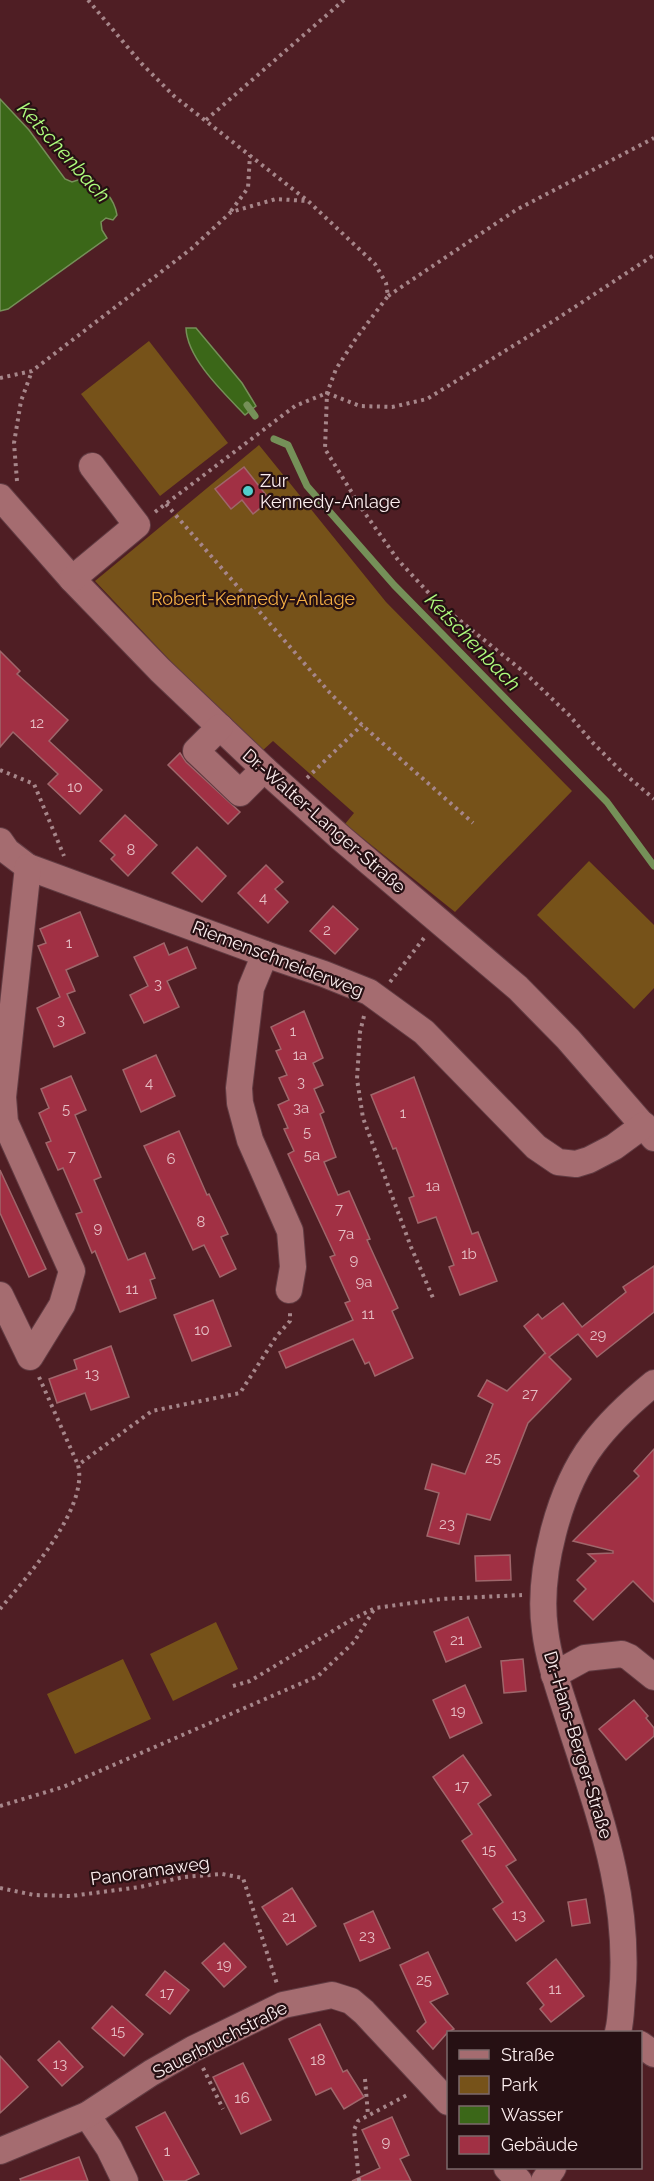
<svg xmlns="http://www.w3.org/2000/svg" width="654" height="2181" font-family="Raleway,sans-serif">
<style>
.green{fill:#765219}
.water{fill:#3b6718;stroke:#759058;stroke-width:1.5}
.lines{fill:none;stroke-linecap:round;stroke-linejoin:round}
.stream{stroke:#759058;stroke-width:7}
.building{fill:#a13044;stroke:#9f666b;stroke-width:1.5}
.minor-casing{stroke:#623c43;stroke-width:28}
.path{stroke:#a6868a;stroke-width:4;stroke-dasharray:3 4.5;stroke-linecap:butt}
.minor{stroke:#a56c70;stroke-width:26}
.poi-dot{fill:#52cdcc;stroke:#261013;stroke-width:2}
.labels{text-anchor:middle;stroke-width:4.5;stroke-linejoin:round;paint-order:stroke}
.number-label{font-size:15px;fill:#e5bec4}
.poi-label{font-size:18px;fill:#fceeef;stroke:#261013;text-anchor:start}
.park-label{font-size:18px;fill:#f4af45;stroke:#261013}
.street-label{font-size:18px;fill:#fceeef;stroke:#261013}
.water-label{font-size:20px;font-style:italic;fill:#affd7d;stroke:#261013}
</style>
<rect width="100%" height="100%" fill="#4f1e24"/>
<g class="green">
<path d="M149,341L228,443L160,496L81,394Z"/>
<path d="M259,445L386,602L572,791L455,912L345,824L354,813L273,741L262,751L213,706L95,581Z"/>
<path d="M589,861L654,925V988L634,1009L537,915Z"/>
<path d="M216,1622L238,1669L173,1701L150,1654Z"/>
<path d="M123,1659L151,1719L75,1754L47,1694Z"/>
</g>
<g class="water">
<path d="M0,99L29,130L65,179L72,182L87,177C102,187 114,197 117,215L113,220L106,218L101,222L102,230L107,238L8,309L0,311Z"/>
<path d="M186,328H196L242,383L256,406L245,415C225,394 187,359 186,328Z"/>
</g>
<g class="lines">
<g class="stream">
<path d="M247,405L255,416"/>
<path d="M274,439L288,445L307,486L394,585L607,802L654,866"/>
</g>
</g>
<g class="building">
<path d="M244,467L270,500L253,514L242,500L231,509L215,489Z"/>
<path d="M0,651L20,671L17,674L68,720L49,741L102,790L80,814L48,784L58,774L13,732L0,747Z"/>
<path d="M180,753L186,762L240,812L228,824L168,765Z"/>
<path d="M125,815L157,845L128,876L111,859L115,855L100,841Z"/>
<path d="M197,847L226,876L202,902L172,873Z"/>
<path d="M266,865L283,882L275,889L288,902L268,923L238,893Z"/>
<path d="M333,906L358,929L335,954L310,931Z"/>
<path d="M80,912L98,956L66,970L75,991L67,994L85,1033L54,1047L37,1008L60,997L38,946L46,943L40,929Z"/>
<path d="M164,943L169,955L187,947L196,968L167,981L179,1007L144,1023L130,995L148,986L134,957Z"/>
<path d="M304,1011L323,1058L313,1063L323,1085L314,1089L324,1112L320,1114L336,1157L324,1162L338,1195L349,1191L370,1239L367,1240L398,1308L392,1311L413,1358L375,1376L369,1362L365,1364L353,1339L286,1368L279,1352L353,1320L345,1303L350,1301L330,1257L335,1255L288,1154L294,1151L284,1129L288,1128L278,1105L289,1100L279,1078L287,1075L276,1051L281,1049L271,1027Z"/>
<path d="M156,1055L175,1096L141,1112L123,1070Z"/>
<path d="M71,1076L86,1110L75,1115L101,1177L94,1180L128,1260L145,1253L155,1278L150,1280L156,1298L120,1312L95,1251L92,1253L76,1214L82,1212L63,1168L58,1170L46,1143L51,1141L39,1113L49,1108L41,1089Z"/>
<path d="M414,1077L472,1234L478,1232L497,1281L460,1295L449,1267L454,1265L436,1217L418,1223L409,1198L414,1196L396,1148L393,1149L371,1095Z"/>
<path d="M179,1131L207,1195L209,1194L228,1234L221,1237L236,1269L220,1277L204,1245L193,1250L144,1146Z"/>
<path d="M0,1170L46,1269L29,1277L0,1213Z"/>
<path d="M654,1266V1312L597,1357L578,1334L549,1357L571,1379L528,1423L490,1520L467,1514L459,1544L427,1536L439,1493L425,1489L432,1464L465,1474L493,1404L478,1396L487,1380L507,1391L545,1353L546,1354L524,1326L538,1314L542,1319L563,1303L582,1327L626,1292L623,1287Z"/>
<path d="M213,1300L231,1346L192,1361L174,1315Z"/>
<path d="M111,1346L129,1397L91,1410L85,1393L57,1403L49,1379L77,1369L74,1360Z"/>
<path d="M654,1449V1602L633,1581L593,1620L574,1601L586,1589L577,1580L596,1561L588,1554L613,1553V1551L573,1541L639,1476L634,1471Z"/>
<path d="M510,1555L511,1580L476,1581L475,1556Z"/>
<path d="M468,1617L481,1647L446,1662L434,1632Z"/>
<path d="M523,1659L526,1691L504,1693L501,1661Z"/>
<path d="M465,1685L482,1723L450,1738L433,1700Z"/>
<path d="M634,1700L648,1716L646,1718L654,1728V1736L626,1760L599,1729Z"/>
<path d="M463,1755L491,1795L478,1804L516,1860L506,1866L544,1921L516,1941L493,1909L503,1902L462,1841L472,1834L433,1777Z"/>
<path d="M292,1888L316,1926L287,1945L262,1907Z"/>
<path d="M586,1899L590,1923L572,1926L568,1902Z"/>
<path d="M373,1911L390,1948L360,1961L344,1924Z"/>
<path d="M224,1943L246,1967L224,1987L202,1963Z"/>
<path d="M428,1952L448,1994L430,2002L454,2029L448,2032L433,2049L417,2031L426,2022L400,1965Z"/>
<path d="M556,1959L584,1996L551,2022L540,2009L544,2005L527,1983Z"/>
<path d="M165,1971L189,1990L170,2014L146,1995Z"/>
<path d="M112,2006L143,2034L124,2056L92,2028Z"/>
<path d="M320,2024L343,2072L347,2070L364,2097L344,2109L331,2088L316,2095L289,2039Z"/>
<path d="M59,2041L83,2067L62,2086L38,2060Z"/>
<path d="M0,2056L28,2087L0,2113Z"/>
<path d="M243,2063L271,2120L241,2134L213,2077Z"/>
<path d="M165,2112L199,2174L185,2181H164L136,2127Z"/>
<path d="M392,2117L409,2155L400,2159L411,2181H352L380,2168L362,2130Z"/>
<path d="M79,2157L88,2181H21L20,2179Z"/>
</g>
<g class="lines">
<g class="minor-casing">
<g id="minor">
<path d="M0,497L72,579L160,670L264,769L341,838L518,988L568,1039L654,1138"/>
<path d="M72,579L137,525L92,466"/>
<path d="M220,727L196,751L240,793L264,769"/>
<path d="M0,841L7,851L28,867L265,954L324,974L369,992L424,1032L536,1147L558,1162L576,1164L589,1160L614,1147L644,1125"/>
<path d="M265,954L251,988L239,1088L240,1103L250,1140L290,1231L293,1267L289,1290"/>
<path d="M0,1295L30,1357L62,1305L72,1271L5,1122L3,1097L28,867"/>
<path d="M554,1675L585,1658L622,1654L629,1657L654,1677"/>
<path d="M618,2032C621,2021 621,2008 622,1996C631,1901 601,1819 572,1730C562,1697 549,1664 545,1630C537,1573 559,1489 593,1444C610,1421 632,1401 654,1383"/>
<path d="M640,2044L654,2054"/>
<path d="M87,2115L109,2148L125,2181"/>
<path d="M0,2151L87,2115L151,2073L193,2049L283,2005L332,1995L351,2001L364,2012L448,2102"/>
<path d="M507,2168L519,2181"/>
<path d="M544,2181L553,2168"/>
</g>
</g>
<g class="path">
<path d="M88,0L141,63L174,96L308,201L375,264L386,283L388,296L357,337L336,369L327,393L325,449L362,509L398,560L438,603L524,672L569,715L593,743L620,770L654,799"/>
<path d="M206,120L344,0"/>
<path d="M231,211L248,188L250,155"/>
<path d="M388,296L516,210L654,138"/>
<path d="M0,378L32,371L191,249L231,212L276,199L307,201"/>
<path d="M17,481L14,443L21,401L32,371"/>
<path d="M166,504L330,693L362,725L473,823"/>
<path d="M155,512L295,406L327,393L360,406L392,407L427,399L555,320L654,255"/>
<path d="M0,770L34,784L64,856"/>
<path d="M307,778L362,725"/>
<path d="M390,982L424,938"/>
<path d="M364,1016L360,1032L357,1079L363,1118L411,1247L433,1298"/>
<path d="M39,1377L78,1465"/>
<path d="M0,1609C27,1577 89,1508 78,1465L152,1411L240,1393L276,1337L290,1321V1312"/>
<path d="M233,1686L250,1681L351,1620L375,1608L441,1599L522,1595"/>
<path d="M0,1806L63,1787L318,1676L354,1642L375,1608"/>
<path d="M0,1888L34,1895L71,1896L140,1887L184,1877L222,1874L243,1878L277,1984"/>
<path d="M203,2068L223,2109"/>
<path d="M365,2079L368,2115"/>
<path d="M359,2181L354,2130L358,2121L409,2094"/>
</g>
<use href="#minor" class="minor"/>
</g>
<circle class="poi-dot" cx="248" cy="491" r="6"/>
<g class="labels">
<g class="number-label">
<text x="37" y="728">12</text>
<text x="75" y="792">10</text>
<text x="131" y="855">8</text>
<text x="263" y="903">4</text>
<text x="327" y="935">2</text>
<text x="69" y="948">1</text>
<text x="158" y="989">3</text>
<text x="61" y="1025">3</text>
<text x="293" y="1036">1</text>
<text x="300" y="1060">1a</text>
<text x="301" y="1087">3</text>
<text x="149" y="1088">4</text>
<text x="301" y="1113">3a</text>
<text x="66" y="1114">5</text>
<text x="403" y="1118">1</text>
<text x="307" y="1137">5</text>
<text x="312" y="1160">5a</text>
<text x="72" y="1161">7</text>
<text x="171" y="1164">6</text>
<text x="433" y="1191">1a</text>
<text x="339" y="1214">7</text>
<text x="201" y="1227">8</text>
<text x="98" y="1233">9</text>
<text x="346" y="1239">7a</text>
<text x="469" y="1259">1b</text>
<text x="354" y="1265">9</text>
<text x="364" y="1287">9a</text>
<text x="132" y="1294">11</text>
<text x="368" y="1319">11</text>
<text x="202" y="1335">10</text>
<text x="598" y="1340">29</text>
<text x="92" y="1379">13</text>
<text x="530" y="1399">27</text>
<text x="493" y="1463">25</text>
<text x="447" y="1529">23</text>
<text x="457" y="1645">21</text>
<text x="458" y="1716">19</text>
<text x="462" y="1791">17</text>
<text x="489" y="1855">15</text>
<text x="519" y="1920">13</text>
<text x="289" y="1922">21</text>
<text x="367" y="1941">23</text>
<text x="224" y="1970">19</text>
<text x="424" y="1985">25</text>
<text x="555" y="1994">11</text>
<text x="167" y="1998">17</text>
<text x="118" y="2036">15</text>
<text x="318" y="2065">18</text>
<text x="60" y="2069">13</text>
<text x="242" y="2103">16</text>
<text x="386" y="2147">9</text>
<text x="167" y="2156">1</text>
</g>
<g class="poi-label">
<text x="260" y="487">Zur<tspan x="260" dy="21">Kennedy-Anlage</tspan></text>
</g>
<g class="park-label">
<text x="253" y="605">Robert-Kennedy-Anlage</text>
</g>
<g class="street-label">
<text transform="translate(324 821) rotate(41)" y="6">Dr.-Walter-Langer-Straße</text>
<text transform="translate(278 959) rotate(21)" y="6">Riemenschneiderweg</text>
<text transform="translate(578 1745) rotate(73)" y="6">Dr.-Hans-Berger-Straße</text>
<text transform="translate(150 1871) rotate(-8)" y="6">Panoramaweg</text>
<text transform="translate(220 2040) rotate(-27)" y="6">Sauerbruchstraße</text>
</g>
<g class="water-label">
<text transform="translate(64 152) rotate(48)" y="7">Ketschenbach</text>
<text transform="translate(473 642) rotate(46)" y="7">Ketschenbach</text>
</g>
</g>
<rect x="447" y="2031" width="195" height="138" fill="#261013" stroke="#7c696b" stroke-width="1.5"/>
<rect x="459" y="2050" width="30" height="9" fill="#a56c70" stroke="#7c696b" stroke-width="1.5"/>
<text x="501" y="2061" font-size="18" fill="#fceeef">Straße</text>
<rect x="459" y="2076" width="30" height="18" fill="#765219" stroke="#7c696b" stroke-width="1.5"/>
<text x="501" y="2091" font-size="18" fill="#fceeef">Park</text>
<rect x="459" y="2106" width="30" height="18" fill="#3b6718" stroke="#7c696b" stroke-width="1.5"/>
<text x="501" y="2121" font-size="18" fill="#fceeef">Wasser</text>
<rect x="459" y="2136" width="30" height="18" fill="#a13044" stroke="#7c696b" stroke-width="1.5"/>
<text x="501" y="2151" font-size="18" fill="#fceeef">Gebäude</text>
</svg>
